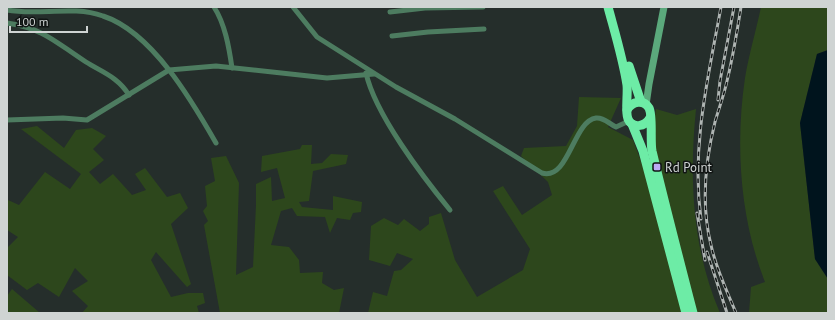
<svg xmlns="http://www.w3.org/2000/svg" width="835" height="320" font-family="'PT Sans',sans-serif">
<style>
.green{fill:#2d471c}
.water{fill:#00141d}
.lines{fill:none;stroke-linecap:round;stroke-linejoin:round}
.street{stroke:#4d7c60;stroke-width:5}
.secondary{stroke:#5ba97c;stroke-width:7}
.highway{stroke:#6deca6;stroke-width:9}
.rail-casing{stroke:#afb5b3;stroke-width:3}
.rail{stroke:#111514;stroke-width:1.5;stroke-dasharray:4.5;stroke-linecap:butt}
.poi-dot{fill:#bbaaf6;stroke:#111514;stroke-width:1.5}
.labels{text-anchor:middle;stroke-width:3;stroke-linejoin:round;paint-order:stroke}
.poi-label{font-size:13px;fill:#cfd4d3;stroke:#111514;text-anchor:start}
</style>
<rect width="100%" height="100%" fill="#252e2b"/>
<g class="green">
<path d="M761,7H828V50L817,54L800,123L815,259L828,279V313H749L751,287L765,282C740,219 735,145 745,78C749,54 756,31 761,7Z"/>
<path d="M579,97L621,98L608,127L633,140L646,175L682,313H368L373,292L387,296L394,271L401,270L413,259L397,253L390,266L369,260L371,226L384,218L398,225L404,219L420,231L429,224V217L441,213L455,260L477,297L523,270L530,249L493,191L503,186L522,215L552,195L548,182L521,156L524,148L566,146L577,126Z"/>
<path d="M656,109L677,115L696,109C689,178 692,248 720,313H696L657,167L653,128Z"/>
<path d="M37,126L64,148L76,130L92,128L106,136L93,149L104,160L89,172L100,184L113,174L132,195L146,190L135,174L145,168L167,197L180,193L188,208L171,224L191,284L187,287L156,252L151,260L171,297L188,293H203L205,303L197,306L199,313H82L88,306L72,291L88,281L75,268L59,297L38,283L27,290L7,275V248L18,237L7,230L8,200L19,205L45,172L70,189L81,174L21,129Z"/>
<path d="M302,145H312L311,164L322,163L331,154L348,155L346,164L313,171L309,201L299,202L302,207L333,210V196L362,202L361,212L353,213L350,220L337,218L330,233L325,217L297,216L292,208L281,211L271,245L289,247L299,260L300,273L323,272L322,283L334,290L344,288L339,313H220L204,225L208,221L203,211L207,206L205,186L215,181L211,158L226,156L239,183L236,275L253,267L256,205V184L271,177L272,201L285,198L277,168L261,172L262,156L300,149Z"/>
<path d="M12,289L40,313H7V296Z"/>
</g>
<path class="water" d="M828,50V279L815,259L800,123L817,54Z"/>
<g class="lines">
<g class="street">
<path d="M214,7C225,24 229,47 232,68"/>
<path d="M293,7L317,37L396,87L455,119L542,173C569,181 573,121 596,118C604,117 609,124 616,127L629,121"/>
<path d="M7,10C39,16 72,5 103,16C152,32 192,101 216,143"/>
<path d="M390,12L425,8L483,7"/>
<path d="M7,23C45,29 55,42 86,62C102,72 118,77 129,95"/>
<path d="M392,36L428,32L484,29"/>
<path d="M366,73C375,114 423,177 450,210"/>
<path d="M7,120L63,118L87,120L169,70L216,66L327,78L374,74"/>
</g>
<path class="secondary" d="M646,105L649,84L664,7"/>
<g class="highway">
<path d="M608,7C615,33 623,59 627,85C628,94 625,112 628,119C632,129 645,127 650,118"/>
<path d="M629,66L641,102"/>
<path d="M627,110C632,101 644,99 649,108C653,115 650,141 652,151C665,205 679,259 693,313"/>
<path d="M632,124L643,151L686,313"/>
</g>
<g class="rail-casing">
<g id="rail">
<path d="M718,100L720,81L734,7"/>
<path d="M697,213L705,260"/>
<path d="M701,219C691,147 708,78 721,7"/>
<path d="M707,252L727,313"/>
<path d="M736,313C727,291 716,269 711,245C701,205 705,162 715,122C719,108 724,95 727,81C733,57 737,32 741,7"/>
</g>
</g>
<use href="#rail" class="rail"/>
</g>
<rect class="poi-dot" x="653" y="163" width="8" height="8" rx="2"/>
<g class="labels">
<g class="poi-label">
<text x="665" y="172">Rd Point</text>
</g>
</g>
<rect width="835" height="320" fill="none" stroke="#cfd4d3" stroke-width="16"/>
<path d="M10 26v6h77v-6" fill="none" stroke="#cfd4d3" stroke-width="2"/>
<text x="16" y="26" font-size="12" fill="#cfd4d3" stroke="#111514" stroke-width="3" paint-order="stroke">100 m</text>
</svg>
